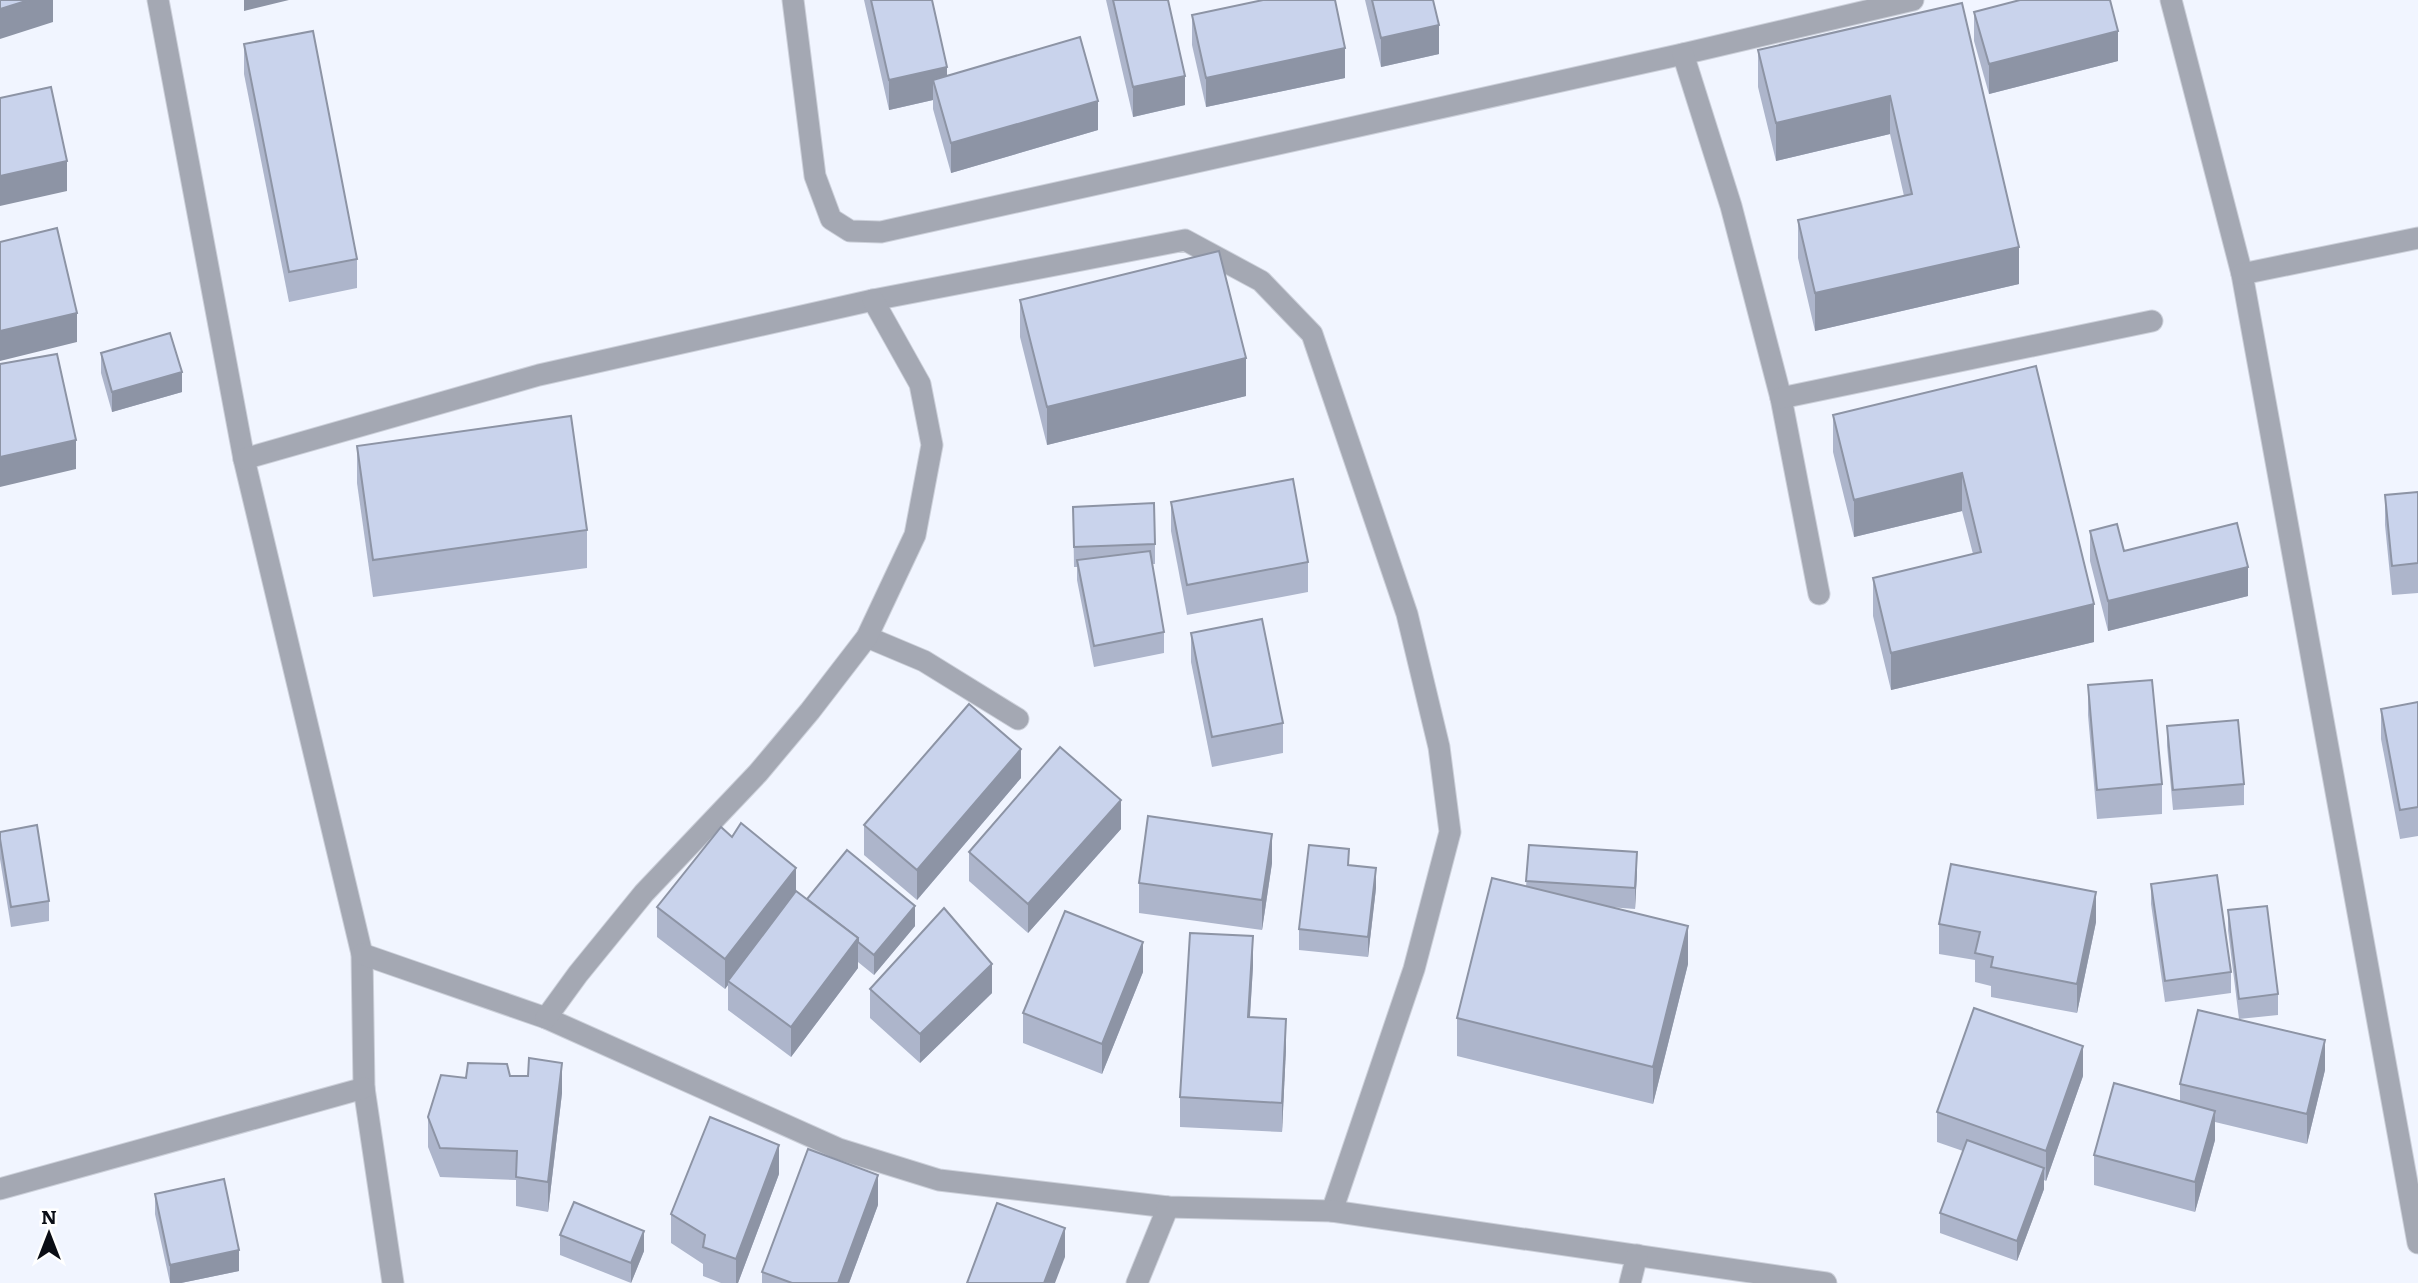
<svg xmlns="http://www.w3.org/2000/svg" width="2418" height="1283" font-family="Literata,serif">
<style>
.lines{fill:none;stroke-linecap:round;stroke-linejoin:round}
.minor-casing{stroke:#ccd0da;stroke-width:23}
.minor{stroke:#a4a8b3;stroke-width:21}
.wall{fill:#adb5cb}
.shaded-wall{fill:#8d94a5}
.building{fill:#c9d3ec;stroke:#8d94a5;stroke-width:2}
</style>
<rect width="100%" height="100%" fill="#f1f5ff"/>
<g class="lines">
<g class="minor-casing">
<g id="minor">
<path d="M158,0L244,459L362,954L364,1088L393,1283"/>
<path d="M793,0L815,176L831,219L850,231L881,232L1683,54L1913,0"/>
<path d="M2171,0L2242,274L2418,1243"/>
<path d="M1683,54L1731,206L1781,398L1819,594"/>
<path d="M2242,274L2418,238"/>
<path d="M1781,398L2152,321"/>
<path d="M244,459L539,375L873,300L1185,240L1261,281L1312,334L1407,614L1439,747L1450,832L1414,969L1332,1211"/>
<path d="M867,637L924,661L1018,719"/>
<path d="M362,954L546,1018L839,1149L939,1180L1168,1207L1332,1211L1826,1283"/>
<path d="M546,1018L578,974L644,893L758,773L810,711L867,637L915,535L932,445L920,384L873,300"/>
<path d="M0,1189L364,1088"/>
<path d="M1137,1283L1168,1207"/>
<path d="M1630,1283L1637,1255"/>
</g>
</g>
<use href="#minor" class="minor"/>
</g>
<g class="wall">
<path d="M864,0H932L947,75L1098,130L951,173L933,109V100L889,110Z"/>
<path d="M1106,0H1168L1185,105L1133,117Z"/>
<path d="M1365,0H1433L1439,54L1381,67Z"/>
<path d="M1962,3L2019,284L1815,331L1798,258V220L1904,196L1890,134L1776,161L1758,87V50Z"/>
<path d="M1974,12L2118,61L1989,94L1974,41Z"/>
<path d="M1192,15L1345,78L1206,107L1192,45Z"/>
<path d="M244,44L357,259V288L289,302L244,74Z"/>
<path d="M1020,300L1246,396L1047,445L1020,337Z"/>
<path d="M101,353L182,392L112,412L101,373Z"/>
<path d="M2036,366L2094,642L1891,690L1873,616V578L1973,554L1962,511L1854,537L1833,452V415Z"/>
<path d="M357,446L587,530V568L373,597L357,483Z"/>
<path d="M2418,492V593L2392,595L2385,525V495Z"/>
<path d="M1171,502L1308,562V592L1187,615L1171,531Z"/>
<path d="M1073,507L1155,544V564H1152L1164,632V653L1094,667L1077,580V567H1074Z"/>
<path d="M2090,531L2124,551L2248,596L2108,631L2090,561Z"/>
<path d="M1191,633L1283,723V753L1212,767L1191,662Z"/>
<path d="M2088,685L2162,784V814L2097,819L2088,715Z"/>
<path d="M2418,702V836L2400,839L2381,739V709Z"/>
<path d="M2167,726L2244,784V805L2173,810L2167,746Z"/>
<path d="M1021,778L917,900L864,855V825Z"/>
<path d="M1121,829L1028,933L969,881V852Z"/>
<path d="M0,832L49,901V921L11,927L0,859Z"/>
<path d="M732,837L796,892L807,899L915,926L874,975L858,962V968L791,1057L728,1010V985L725,989L657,937V907Z"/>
<path d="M1529,845L1637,872L1635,909L1609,907L1688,964L1653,1104L1457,1056V1018L1526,887Z"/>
<path d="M1272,863L1262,930L1139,913V883Z"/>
<path d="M1349,865L1376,888L1368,957L1299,950V929Z"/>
<path d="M2151,884L2231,972V993L2165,1002L2151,904Z"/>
<path d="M2228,910L2278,994V1015L2239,1019L2228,930Z"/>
<path d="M2096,922L2077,1013L1991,997V986L1975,982V960L1939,954V924Z"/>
<path d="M1253,966L1250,1017L1286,1048L1282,1132L1180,1127V1097Z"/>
<path d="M1143,972L1102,1074L1023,1043V1013Z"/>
<path d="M870,989L992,993L920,1063L870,1018Z"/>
<path d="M2325,1070L2307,1144L2215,1122V1140L2195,1212L2094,1185V1155L2180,1101V1084Z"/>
<path d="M510,1076L562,1093L548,1212L516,1206V1180L440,1177L428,1147V1117L466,1078Z"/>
<path d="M2083,1076L2046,1181L2044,1180V1189L2017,1261L1940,1233V1213L1963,1151L1937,1142V1112Z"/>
<path d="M779,1174L738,1283H721L703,1276V1264L671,1243V1214Z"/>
<path d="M155,1194L239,1271L181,1283H170L155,1214Z"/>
<path d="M878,1205L849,1283H762V1272Z"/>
<path d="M560,1235L644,1251L631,1283L560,1255Z"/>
</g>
<g class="shaded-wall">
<path d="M29,0H53V22L0,39V9Z"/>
<path d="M244,0H289L244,11Z"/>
<path d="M1439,25V54L1381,67V38Z"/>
<path d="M2118,31V61L1989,94V64Z"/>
<path d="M1345,48V78L1206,107V78Z"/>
<path d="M947,67V97L933,80V100L889,110V80Z"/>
<path d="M1185,76V105L1133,117V87Z"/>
<path d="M1890,96V134L1776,161V123Z"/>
<path d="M1098,101V130L951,173V143Z"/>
<path d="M67,161V191L0,206V176Z"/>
<path d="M2019,247V284L1815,331V293Z"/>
<path d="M77,313V342L0,361V331Z"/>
<path d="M1246,358V396L1047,445V407Z"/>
<path d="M182,372V392L112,412V392Z"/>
<path d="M76,440V469L0,487V457Z"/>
<path d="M1962,473V511L1854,537V500Z"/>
<path d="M2248,567V596L2108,631V601Z"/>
<path d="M2094,604V642L1891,690V653Z"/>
<path d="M1021,749V778L917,900V870Z"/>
<path d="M1121,800V829L1028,933V904Z"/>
<path d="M1272,834V863L1262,930V900Z"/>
<path d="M1637,852V872L1635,909V888Z"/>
<path d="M796,868V898L728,981V985L725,989V959Z"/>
<path d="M1376,868V888L1368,957V937Z"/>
<path d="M2096,892V922L2077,1013V984Z"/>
<path d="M915,906V926L874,975V955Z"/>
<path d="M1688,926V964L1653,1104V1067Z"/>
<path d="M1253,936V966L1248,1046V1017Z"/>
<path d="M858,938V968L791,1057V1027Z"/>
<path d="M1143,942V972L1102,1074V1044Z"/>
<path d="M992,964V993L920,1063V1034Z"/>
<path d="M1286,1019V1048L1282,1132V1103Z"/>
<path d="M2325,1040V1070L2307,1144V1114Z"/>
<path d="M2083,1046V1076L2046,1181V1151Z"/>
<path d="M562,1063V1093L548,1212V1182Z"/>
<path d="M2215,1111V1140L2195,1212V1182Z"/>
<path d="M779,1145V1174L738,1283H736V1259Z"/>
<path d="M2044,1168V1189L2017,1261V1241Z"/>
<path d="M878,1175V1205L849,1283H838Z"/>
<path d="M1065,1228V1257L1055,1283H1044Z"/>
<path d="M644,1231V1251L631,1283V1263Z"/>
<path d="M239,1250V1271L181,1283H170V1265Z"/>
</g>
<g class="building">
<path d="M0,0H29L0,9Z"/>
<path d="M871,0H932L947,67L889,80Z"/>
<path d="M1113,0H1168L1185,76L1133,87Z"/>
<path d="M1263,0H1335L1345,48L1206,78L1192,15Z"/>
<path d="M1372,0H1433L1439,25L1381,38Z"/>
<path d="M2020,0H2110L2118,31L1989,64L1974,12Z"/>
<path d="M1962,3L2019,247L1815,293L1798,220L1912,194L1890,96L1776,123L1758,50Z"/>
<path d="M313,31L357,259L289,272L244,44Z"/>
<path d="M1080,37L1098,101L951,143L933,80Z"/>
<path d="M51,87L67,161L0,176V98Z"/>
<path d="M57,228L77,313L0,331V242Z"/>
<path d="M1219,251L1246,358L1047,407L1020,300Z"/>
<path d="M170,333L182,372L112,392L101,353Z"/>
<path d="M57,354L76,440L0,457V364Z"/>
<path d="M2036,366L2094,604L1891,653L1873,578L1981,552L1962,473L1854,500L1833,415Z"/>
<path d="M571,416L587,530L373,560L357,446Z"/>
<path d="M1293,479L1308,562L1187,585L1171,502Z"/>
<path d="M2418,492V563L2392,566L2385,495Z"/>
<path d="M1154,503L1155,544L1074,547L1073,507Z"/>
<path d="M2237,523L2248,567L2108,601L2090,531L2117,524L2124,551Z"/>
<path d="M1150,551L1164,632L1094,646L1077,560Z"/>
<path d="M1262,619L1283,723L1212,737L1191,633Z"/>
<path d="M2152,680L2162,784L2097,790L2088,685Z"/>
<path d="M2418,702V807L2400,810L2381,709Z"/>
<path d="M969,704L1021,749L917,870L864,825Z"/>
<path d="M2238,720L2244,784L2173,790L2167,726Z"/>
<path d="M1060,747L1121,800L1028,904L969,852Z"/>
<path d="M1148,816L1272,834L1262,900L1139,883Z"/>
<path d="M741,823L796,868L725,959L657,907L721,827L732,837Z"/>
<path d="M37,825L49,901L11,907L0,839V832Z"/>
<path d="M1309,845L1349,849L1348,865L1376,868L1368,937L1299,929Z"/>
<path d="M1529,845L1637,852L1635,888L1526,881Z"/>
<path d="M847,850L915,906L874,955L858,942V938L807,899Z"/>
<path d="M1951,864L2096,892L2077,984L1991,967L1993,957L1975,953L1980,932L1939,924Z"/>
<path d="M2217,875L2231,972L2165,981L2151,884Z"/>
<path d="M1492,878L1688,926L1653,1067L1457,1018Z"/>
<path d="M796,891L858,938L791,1027L728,981Z"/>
<path d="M2267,906L2278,994L2239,999L2228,910Z"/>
<path d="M944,908L992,964L920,1034L870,989Z"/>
<path d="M1065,911L1143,942L1102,1044L1023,1013Z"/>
<path d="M1190,933L1253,936L1248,1017L1286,1019L1282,1103L1180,1097Z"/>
<path d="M1974,1008L2083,1046L2046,1151L1937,1112Z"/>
<path d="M2198,1010L2325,1040L2307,1114L2180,1084Z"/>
<path d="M529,1058L562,1063L548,1182L516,1177L517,1151L440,1148L428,1117L441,1075L466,1078L468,1063L507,1064L510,1076H528Z"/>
<path d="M2114,1083L2215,1111L2195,1182L2094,1155Z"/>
<path d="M710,1117L779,1145L736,1259L703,1247L705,1235L671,1214Z"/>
<path d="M1967,1140L2044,1168L2017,1241L1940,1213Z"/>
<path d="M808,1149L878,1175L838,1283H792L762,1272Z"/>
<path d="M224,1179L239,1250L170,1265L155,1194Z"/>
<path d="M574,1202L644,1231L631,1263L560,1235Z"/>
<path d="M997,1203L1065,1228L1044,1283H967Z"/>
</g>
<g transform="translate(49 1234)" stroke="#ffffff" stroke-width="5" paint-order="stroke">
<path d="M0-5L12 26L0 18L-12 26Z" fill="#0a0d15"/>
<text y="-10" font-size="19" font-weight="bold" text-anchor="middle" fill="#0a0d15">N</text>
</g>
</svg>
